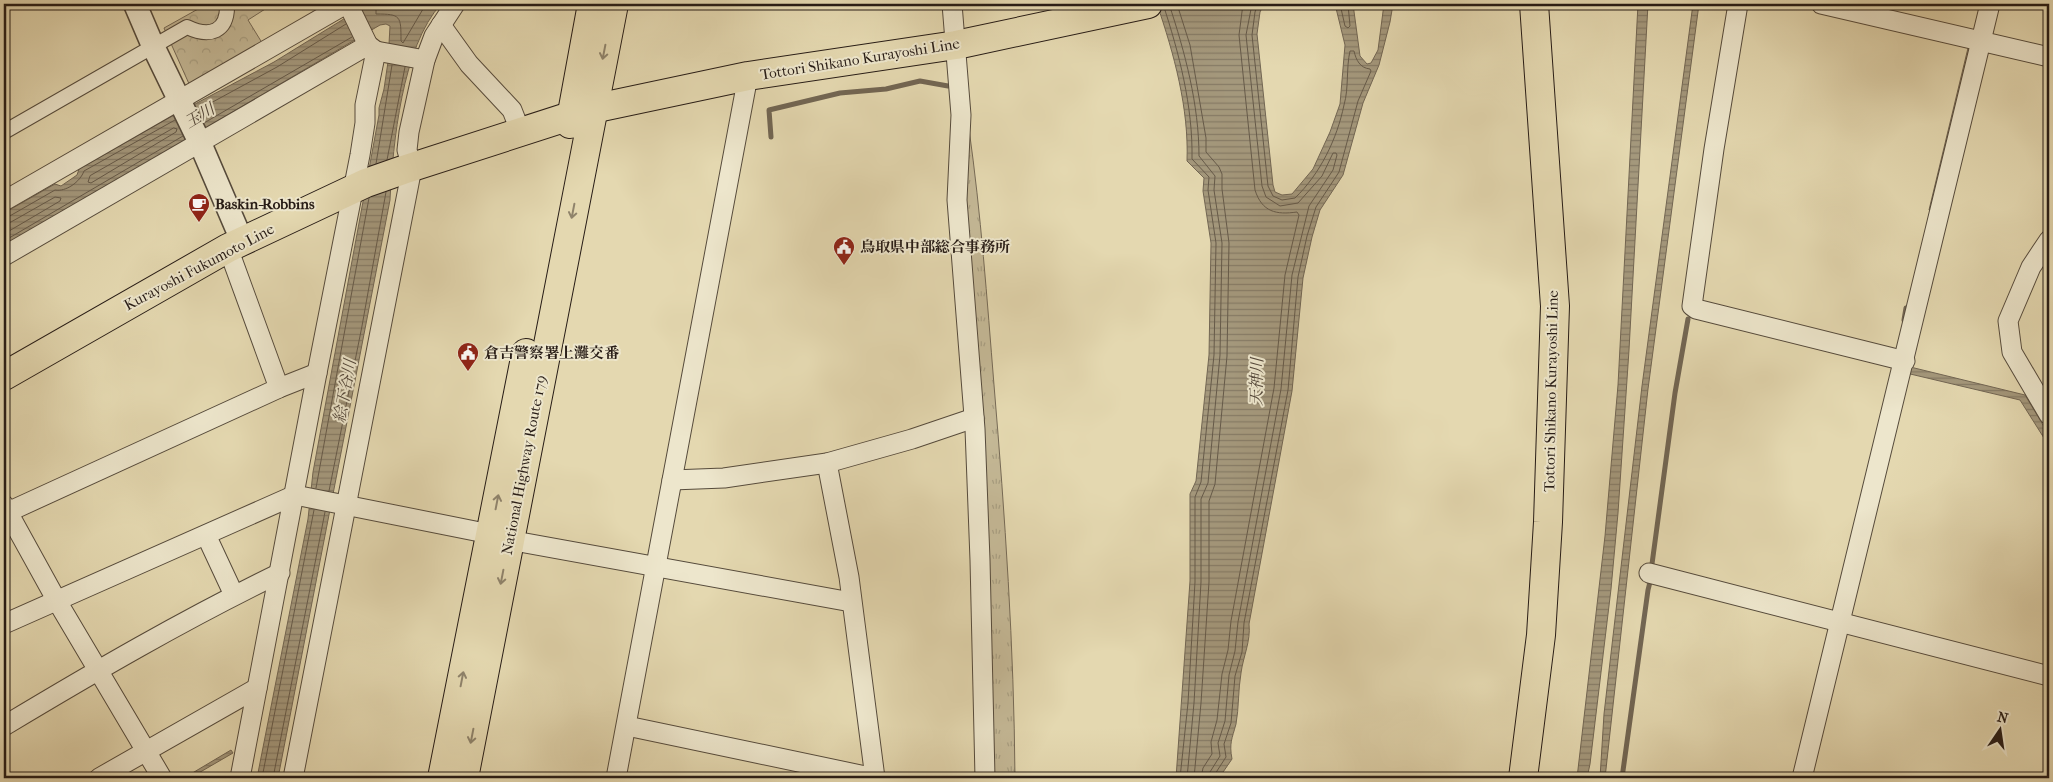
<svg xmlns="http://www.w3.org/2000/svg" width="2053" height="782" font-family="'IM FELL French Canon','Noto Serif JP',serif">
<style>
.grass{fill:url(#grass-tufts);stroke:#766a56}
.forest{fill:url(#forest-crowns);stroke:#766a56}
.water{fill:url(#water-rules);stroke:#726653}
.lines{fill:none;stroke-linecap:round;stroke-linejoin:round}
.shore{stroke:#665a49;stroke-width:1}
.stream{stroke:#726653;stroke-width:5}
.pedestrian-casing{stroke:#564b3c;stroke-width:16}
.minor-casing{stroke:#564b3c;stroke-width:21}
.tertiary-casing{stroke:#564b3c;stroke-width:25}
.primary-casing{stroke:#271c16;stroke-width:30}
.trunk-casing{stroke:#271c16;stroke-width:30}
.pedestrian{stroke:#ede6cc;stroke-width:14}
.minor{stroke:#ede6cc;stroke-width:19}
.tertiary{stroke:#ede6cc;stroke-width:22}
.primary{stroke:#e4d8b0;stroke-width:28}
.trunk{stroke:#e4d8b0;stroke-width:28}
.oneway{stroke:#8f836b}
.labels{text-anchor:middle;stroke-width:4;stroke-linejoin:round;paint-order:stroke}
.street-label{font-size:15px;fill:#271c16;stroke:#ede6cc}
.poi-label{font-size:15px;font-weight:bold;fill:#271c16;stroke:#ede6cc;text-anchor:start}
.water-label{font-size:16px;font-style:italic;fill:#53473a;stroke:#ede6cc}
</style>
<defs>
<pattern id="grass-tufts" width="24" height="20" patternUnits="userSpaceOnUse" patternTransform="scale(1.25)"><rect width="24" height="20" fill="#c4b896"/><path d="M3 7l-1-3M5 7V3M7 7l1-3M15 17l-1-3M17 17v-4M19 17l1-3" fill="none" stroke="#a89e81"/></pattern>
<pattern id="forest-crowns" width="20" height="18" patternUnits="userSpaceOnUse" patternTransform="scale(1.25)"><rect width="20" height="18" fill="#c4b896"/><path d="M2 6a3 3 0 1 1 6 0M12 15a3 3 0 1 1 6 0" fill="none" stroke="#a89e81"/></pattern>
<pattern id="water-rules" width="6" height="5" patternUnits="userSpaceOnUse" patternTransform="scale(1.25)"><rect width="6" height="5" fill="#a4987c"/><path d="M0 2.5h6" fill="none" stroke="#867b65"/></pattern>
</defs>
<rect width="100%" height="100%" fill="#e4d8b0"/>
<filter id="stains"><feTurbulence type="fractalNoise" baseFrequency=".004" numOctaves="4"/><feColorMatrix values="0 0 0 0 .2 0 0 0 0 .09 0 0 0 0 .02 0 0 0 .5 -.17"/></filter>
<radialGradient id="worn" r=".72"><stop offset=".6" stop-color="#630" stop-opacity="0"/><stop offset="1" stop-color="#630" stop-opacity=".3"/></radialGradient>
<path class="grass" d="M969,129C981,214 987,299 994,385C1005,516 1014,647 1015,778H990L959,202Z"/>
<path class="forest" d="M207,4H273L248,20L264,46L190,86L164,28Z"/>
<g class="water">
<path d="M368,4H441C402,47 393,143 390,200L278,778H257L308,519L313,472L379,115V108L384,89L388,62L390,26L386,24L380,25L4,247V213L55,184L61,186L77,175L79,169L165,120L274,62Z"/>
<path d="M1157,4H1264L1260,12L1257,34L1273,185L1275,192L1282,195L1292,194L1313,169L1330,132L1340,104L1345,45L1335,4H1353L1360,56L1367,64L1371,63L1378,50L1384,4H1393L1390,22L1379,65L1363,103L1343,175L1320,210L1312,237L1303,278L1292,391L1249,624C1251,641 1243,657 1241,673C1238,690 1239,708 1236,724C1232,739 1229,743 1232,759L1219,778H1176L1190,581V494L1196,481L1209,355L1211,243L1203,191L1204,178L1187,161C1189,108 1174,54 1157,4Z"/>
<path d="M1638,4H1648L1629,350L1618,513L1611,589L1590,764L1587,778H1577L1605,536L1618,385Z"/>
<path d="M1693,4H1699L1648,389L1605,778H1600L1604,714L1642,386Z"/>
<path d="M1968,48L1971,49L1933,211L1929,210Z"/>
<path d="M1688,302L1898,364L2025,395L2049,435V446L2020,400L1906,373L1895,368L1690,317L1686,312Z"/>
<path d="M231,750L233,753L190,778H184Z"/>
</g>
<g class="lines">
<g class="shore">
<path d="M376,4V14C401,14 401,16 401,41L403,43L426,4"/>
<path d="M1163,4C1179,53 1193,106 1192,159L1209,177L1208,190L1216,243L1214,355L1201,482L1195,497V582L1188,703L1180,778"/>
<path d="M1169,4C1185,52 1199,105 1199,156L1215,176L1214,190L1222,243L1220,355L1208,483L1201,499V582L1194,703L1187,778"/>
<path d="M1177,4L1190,45L1206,138V152L1219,167L1222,174V189L1229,243L1227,356L1215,484L1209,501V582L1201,703L1194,778"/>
<path d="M1340,4L1345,26L1348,28L1350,26L1348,4"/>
<path d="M198,110L277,67L346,24"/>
<path d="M204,123L352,37"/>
<path d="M174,128L177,129L176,132L91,183L88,182L90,176Z"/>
<path d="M387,160L405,67"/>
<path d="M376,164L392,65"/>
<path d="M4,217H8L55,190C66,192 80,182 84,171L175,120"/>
<path d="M4,224L11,222L55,197L61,198L60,201L4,234"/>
<path d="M4,241L183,136"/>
<path d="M316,488L369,198"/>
<path d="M329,491L362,326L386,192"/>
<path d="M262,778L314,510"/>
<path d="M273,778L325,512"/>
<path d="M1201,778L1203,768L1212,754L1211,742L1217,720L1222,674L1228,650L1231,621L1274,388L1285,275L1299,215L1297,212C1276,215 1262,212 1255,190L1239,35L1243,4"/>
<path d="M1208,778L1210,772L1220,756L1218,743L1225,721L1229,675L1235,651L1238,622L1281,389L1292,275L1309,206L1333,170L1337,155L1336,153H1333L1322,176L1298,203L1280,206L1266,197L1262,186L1246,35L1252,4"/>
<path d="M1215,778V774L1226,757L1224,744L1231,723L1235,676L1242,652L1244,623L1288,390L1298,277L1307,236L1316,207L1339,172L1358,101L1371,71L1370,69C1360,68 1356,60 1354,51H1350C1346,68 1349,88 1344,105C1337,139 1320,174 1295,198L1282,200L1273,196L1268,186L1252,35L1255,12L1258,4"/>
</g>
<g class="stream">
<path d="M771,137L769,110L840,93L886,89L920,81L948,86"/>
<path d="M1904,320L1906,308"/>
<path d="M1652,564L1675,393L1688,319"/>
<path d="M1622,778L1648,590L1650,582"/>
</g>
<g class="pedestrian-casing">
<path id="pedestrian" d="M4,132L187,27C210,38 228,32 227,4"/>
</g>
<g class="minor-casing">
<g id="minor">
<path d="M348,4L368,45"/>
<path d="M952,4L961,115L957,200L975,429L980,560L985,778"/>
<path d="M1738,4L1714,149L1692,306L1696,309L1905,361"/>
<path d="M1821,4L2049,57"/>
<path d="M441,25L469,64L512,110L521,133"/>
<path d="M376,51L425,60"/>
<path d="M4,201L346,4"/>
<path d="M2049,240L2031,267L2008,321L2012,352L2049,415"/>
<path d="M228,248L279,388"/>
<path d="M4,256L368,45L376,51L365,105V123L360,155L317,373L240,778"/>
<path d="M827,463L849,577L875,778"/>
<path d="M672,480L724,478L827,463L912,439L974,418"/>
<path d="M4,505L57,601L162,778"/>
<path d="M8,512L279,388L317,373"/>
<path d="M206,535L234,595"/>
<path d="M1649,573L2049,676"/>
<path d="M4,624L295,495L490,534L509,540L851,602"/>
<path d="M4,726C94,672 185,619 280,573"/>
<path d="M627,726L875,778"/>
<path d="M99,778L257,688"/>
<path d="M293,778L412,168L407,150L409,132L425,60L434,36L455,4"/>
<path d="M616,778L748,76"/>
<path d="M1802,778L1990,4"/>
</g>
</g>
<g class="tertiary-casing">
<path id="tertiary" d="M135,4L153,46L200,143L242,241"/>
</g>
<g class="primary-casing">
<g id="primary">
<path d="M4,376L228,248L366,183L403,170L592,109L748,76L956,45L1148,4"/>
<path d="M1523,778L1541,635L1548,522L1555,306L1534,4"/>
</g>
</g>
<g class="trunk-casing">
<g id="trunk">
<path d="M570,124L592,4"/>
<path d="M442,778L526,353"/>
<path d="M464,778L614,4"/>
</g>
</g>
<use href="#pedestrian" class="pedestrian"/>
<use href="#minor" class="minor"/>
<use href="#tertiary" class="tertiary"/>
<use href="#primary" class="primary"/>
<use href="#trunk" class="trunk"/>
</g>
<defs><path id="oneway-shaft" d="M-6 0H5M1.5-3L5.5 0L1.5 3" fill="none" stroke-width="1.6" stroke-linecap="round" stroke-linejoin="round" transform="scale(1.25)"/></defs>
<g class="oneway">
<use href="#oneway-shaft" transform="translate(604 52) rotate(101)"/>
<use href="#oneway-shaft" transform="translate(573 211) rotate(101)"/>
<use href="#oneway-shaft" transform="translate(497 502) rotate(-79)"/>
<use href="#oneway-shaft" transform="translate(502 577) rotate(101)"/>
<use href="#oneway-shaft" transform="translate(462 679) rotate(-79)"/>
<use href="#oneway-shaft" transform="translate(472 736) rotate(101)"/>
</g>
<defs>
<g id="cafe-pin" transform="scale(1.125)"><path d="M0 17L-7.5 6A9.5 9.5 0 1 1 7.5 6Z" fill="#8f2418" stroke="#ede6cc"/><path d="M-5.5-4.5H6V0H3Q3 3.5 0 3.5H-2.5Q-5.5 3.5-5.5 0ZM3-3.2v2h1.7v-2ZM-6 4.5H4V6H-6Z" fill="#fff"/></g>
<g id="civic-pin" transform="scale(1.125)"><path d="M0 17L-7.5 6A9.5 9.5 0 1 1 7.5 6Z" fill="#8f2418" stroke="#ede6cc"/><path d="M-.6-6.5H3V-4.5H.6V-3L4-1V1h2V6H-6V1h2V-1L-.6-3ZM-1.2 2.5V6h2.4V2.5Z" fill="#fff"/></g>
</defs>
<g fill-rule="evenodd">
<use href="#cafe-pin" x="199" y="204"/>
<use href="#civic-pin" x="844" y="247"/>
<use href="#civic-pin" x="468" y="353"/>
</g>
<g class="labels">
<g class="street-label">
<text transform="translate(860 59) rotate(-9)" y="5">Tottori Shikano Kurayoshi Line</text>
<text transform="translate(199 267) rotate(-28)" y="5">Kurayoshi Fukumoto Line</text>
<text transform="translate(1551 391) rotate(-89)" y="5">Tottori Shikano Kurayoshi Line</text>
<text transform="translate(524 465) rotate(-79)" y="5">National Highway Route 179</text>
</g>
<g class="poi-label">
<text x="215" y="209">Baskin-Robbins</text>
<text x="860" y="252">鳥取県中部総合事務所</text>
<text x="484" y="358">倉吉警察署上灘交番</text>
</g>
<g class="water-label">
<text transform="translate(199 115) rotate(-31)" y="6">玉川</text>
<text transform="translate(1256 382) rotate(-89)" y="6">天神川</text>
<text transform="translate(344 391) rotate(-80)" y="6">絵下谷川</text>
</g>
</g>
<rect width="2053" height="782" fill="none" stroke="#e4d8b0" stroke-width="20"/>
<rect x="5" y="5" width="2043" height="772" fill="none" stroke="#271c16" stroke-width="2.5"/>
<rect x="10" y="10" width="2033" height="762" fill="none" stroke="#271c16"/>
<g transform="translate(2000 730) rotate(13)" stroke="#ede6cc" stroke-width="4" paint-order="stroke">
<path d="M0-4L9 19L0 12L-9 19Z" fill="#271c16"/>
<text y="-8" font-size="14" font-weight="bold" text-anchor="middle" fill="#271c16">N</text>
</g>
<rect width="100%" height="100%" filter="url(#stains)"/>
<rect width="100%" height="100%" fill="url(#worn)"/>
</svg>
